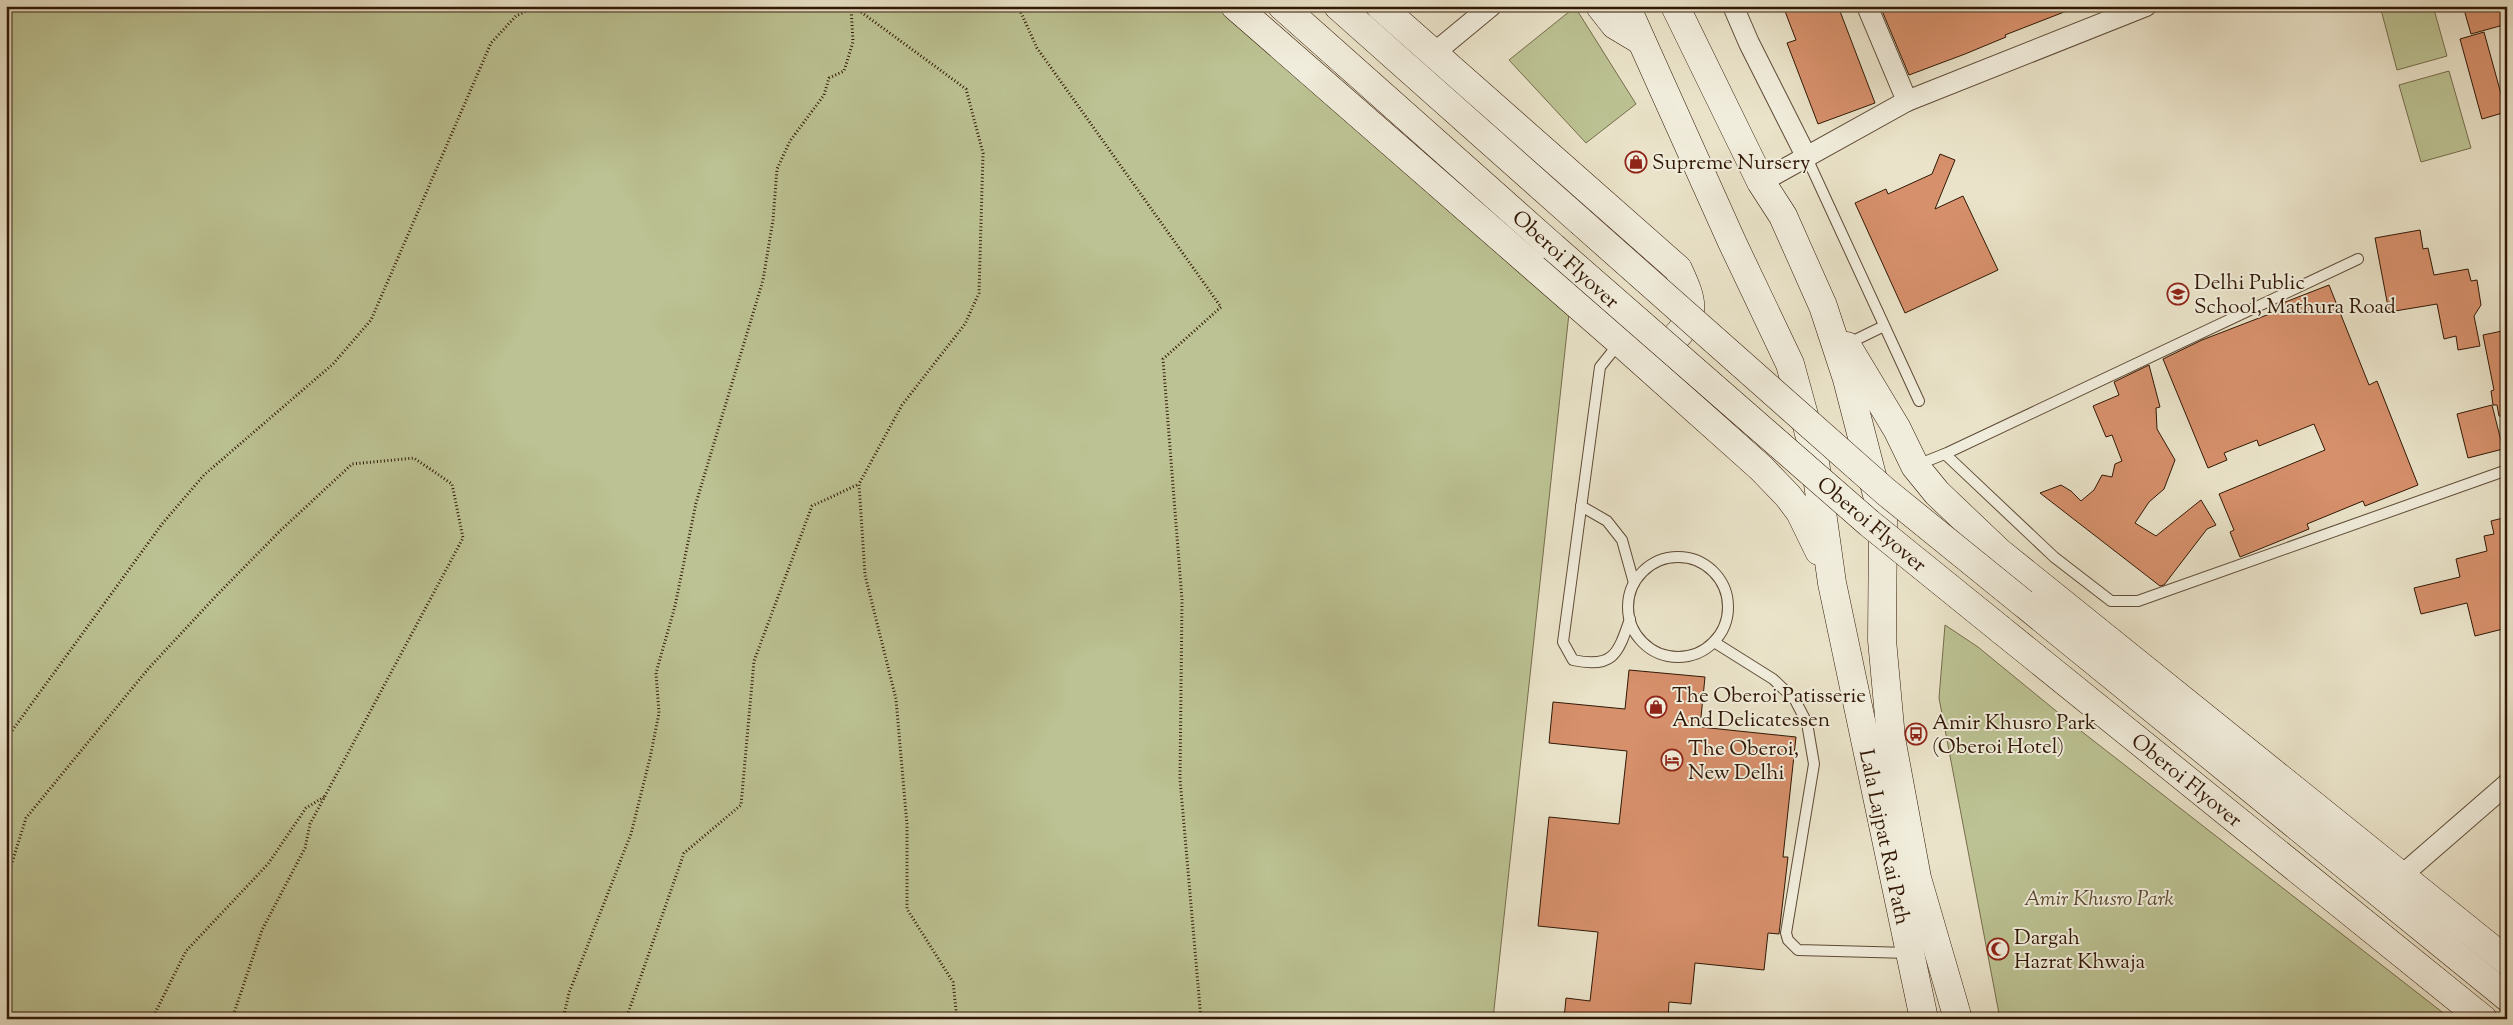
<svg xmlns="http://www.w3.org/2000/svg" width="2513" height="1025" font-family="'Sorts Mill Goudy',serif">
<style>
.green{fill:#bcc293;stroke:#766d4c}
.building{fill:#d6906b;stroke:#311805}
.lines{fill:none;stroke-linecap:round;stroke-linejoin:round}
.service-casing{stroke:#5f4b36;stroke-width:12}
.minor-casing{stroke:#5f4b36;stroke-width:22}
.secondary-casing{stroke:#311805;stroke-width:29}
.path{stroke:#311805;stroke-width:3;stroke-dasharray:1 2.5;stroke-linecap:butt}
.service{stroke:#f1eddc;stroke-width:10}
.minor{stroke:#f1eddc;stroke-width:20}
.secondary{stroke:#f1eddc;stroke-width:28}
.secondary-bridge-casing{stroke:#311805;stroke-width:29;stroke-linecap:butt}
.secondary-bridge{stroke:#f1eddc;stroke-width:28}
.labels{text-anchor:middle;stroke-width:4;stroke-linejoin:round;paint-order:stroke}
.poi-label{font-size:21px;fill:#311805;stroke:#f1eddc;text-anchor:start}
.street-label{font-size:21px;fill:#311805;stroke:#f1eddc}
.park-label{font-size:21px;font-style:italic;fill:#5b4b30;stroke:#f1eddc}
</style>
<rect width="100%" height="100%" fill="#eae3c9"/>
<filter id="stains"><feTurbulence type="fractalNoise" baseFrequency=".004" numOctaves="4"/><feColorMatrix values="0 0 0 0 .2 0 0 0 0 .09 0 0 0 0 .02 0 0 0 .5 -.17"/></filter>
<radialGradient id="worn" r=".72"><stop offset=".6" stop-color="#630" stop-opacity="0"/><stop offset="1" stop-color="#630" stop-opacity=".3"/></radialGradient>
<g class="green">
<path d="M6,6H1217L1570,304L1493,1019H6Z"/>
<path d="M2380,6H2433L2447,56L2397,70Z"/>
<path d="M1575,7L1636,104L1586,143L1509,60Z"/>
<path d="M2449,71L2471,148L2421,162L2399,85Z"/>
<path d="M1945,625L1978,647L2072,724L2451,1019H2000L1939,698Z"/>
</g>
<g class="building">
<path d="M1783,6H1838L1875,103L1818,124L1787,43L1796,40Z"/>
<path d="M1880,6H2076L2077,7L2005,35L2006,37L1965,54L1909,75Z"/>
<path d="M2463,6H2507V24L2471,34Z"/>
<path d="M2484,32L2506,112L2482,119L2460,39Z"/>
<path d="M1940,154L1955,160L1935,209L1963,196L1998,270L1905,313L1855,203L1886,189L1888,194L1932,174Z"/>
<path d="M2420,230L2423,249L2428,248L2434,275L2468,269L2471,281L2477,280L2481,305L2474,316L2480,346L2458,350L2456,336L2444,339L2437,304L2389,312L2375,238Z"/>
<path d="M2329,285L2369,385L2377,381L2418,485L2365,506L2363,501L2307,524L2309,529L2240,557L2230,532L2234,530L2219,494L2325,450L2314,424L2259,446L2257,440L2224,453L2227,460L2208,468L2163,359L2202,340L2272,313L2270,308Z"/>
<path d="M2507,330V416H2499L2497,405H2493L2491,391L2494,390L2483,335Z"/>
<path d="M2149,365L2160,407L2156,408L2157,429L2175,460L2164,489L2149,502L2135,523L2156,536L2201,500L2216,525L2207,529L2164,585L2160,586L2040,493L2061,485L2071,491L2081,501L2094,490L2102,475L2112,477L2115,464L2122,461L2112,435L2106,437L2093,406L2119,395L2114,382Z"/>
<path d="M2492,405L2503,449L2468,458L2457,414Z"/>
<path d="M2507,517V628L2475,636L2467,603L2421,614L2414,588L2460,577L2456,559L2487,551L2484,536L2494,534L2491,521Z"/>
<path d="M1629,670L1705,677L1700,727L1796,737L1783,857H1788L1779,934L1768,933L1764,970L1695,963L1691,1004L1669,1002L1668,1019H1564L1566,998L1590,1001L1598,932L1538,926L1549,817L1619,824L1627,751L1549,743L1553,702L1625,709Z"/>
</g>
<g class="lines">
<g class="service-casing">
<g id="service">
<path d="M1807,158L1919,401"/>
<path d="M1620,342L1600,367L1563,642L1573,660C1614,669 1618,653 1630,619"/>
<path d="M1847,344L1884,326"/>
<path d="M1945,454L2054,557L2111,601H2138L2507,470"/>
<path d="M1917,465L1947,453L2358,259"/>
<path d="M1581,506L1607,521L1622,540L1634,583"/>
<circle cx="1678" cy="607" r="50"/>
<path d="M1714,642L1773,679L1795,700L1807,723L1814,764L1786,933L1788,940L1798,950L1909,953"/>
</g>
</g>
<g class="minor-casing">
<g id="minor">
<path d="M1733,6L1749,43L1807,158"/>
<path d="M1867,6L1907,101"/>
<path d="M1433,54L1491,6"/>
<path d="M1761,182L1907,101L2146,6"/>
<path d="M2401,876L2507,784"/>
</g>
</g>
<g class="secondary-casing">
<g id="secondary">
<path d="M1235,6L1620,342L1761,468L1788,496L1800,512L1819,551"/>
<path d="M1282,6L1553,247"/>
<path d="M1338,6L1580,221"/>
<path d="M1380,6L1678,269C1683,280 1692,298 1690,310C1685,335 1667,349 1643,348"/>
<path d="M1600,6L1615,25L1640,40"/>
<path d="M1626,6L1732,242L1790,364L1813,448L1832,583L1924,1019"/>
<path d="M1675,6L1761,182L1783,216L1823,306L1847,379L1883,518L1882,640L1891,738L1917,878L1958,1019"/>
<path d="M1847,346L1897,429L1915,466L1937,493L1999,552L2507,961"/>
<path d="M2023,603L2507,997"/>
<path d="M2000,629L2483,1019"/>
</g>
</g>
<g class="path">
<path d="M858,6L861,12L966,89L983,153L979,293L965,324L902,405L859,484L865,575L896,699L907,825V909L953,982L957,1019"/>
<path d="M1018,6L1037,48L1221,307L1163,359L1182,600L1180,779L1201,1019"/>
<path d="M6,739L162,524L204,475L333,364L371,320L491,43L516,16L537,6"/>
<path d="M6,882L26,818L148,669L216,596L280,531L352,464L414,458L452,484L463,538L310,824L305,848L262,930L232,1019"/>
<path d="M152,1019L186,951L268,864L306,808L324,797"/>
<path d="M563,1019L569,993L631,834L650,758L659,713L656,673L675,606L696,503L763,280L773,220L777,169L790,141L824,95L829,78L844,71L853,42L851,6"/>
<path d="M626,1019L684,853L741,805L754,661L812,506L859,484"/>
</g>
<use href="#service" class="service"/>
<use href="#minor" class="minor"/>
<use href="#secondary" class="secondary"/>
<g class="secondary-bridge-casing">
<g id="secondary-bridge">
<path d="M1580,221L1886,492L2023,603"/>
<path d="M1553,247L1869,523L2000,629"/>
</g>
</g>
<use href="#secondary-bridge" class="secondary-bridge"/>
</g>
<defs>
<g id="shop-ring" transform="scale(1.125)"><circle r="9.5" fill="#f1eddc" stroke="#8f2418" stroke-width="1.5"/><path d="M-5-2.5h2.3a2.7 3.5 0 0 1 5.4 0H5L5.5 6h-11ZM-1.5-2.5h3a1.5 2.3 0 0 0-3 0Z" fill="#8f2418"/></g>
<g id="school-ring" transform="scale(1.125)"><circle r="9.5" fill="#f1eddc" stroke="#8f2418" stroke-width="1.5"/><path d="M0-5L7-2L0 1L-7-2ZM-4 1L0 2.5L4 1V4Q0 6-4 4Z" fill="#8f2418"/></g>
<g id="bus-ring" transform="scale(1.125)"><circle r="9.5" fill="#f1eddc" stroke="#8f2418" stroke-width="1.5"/><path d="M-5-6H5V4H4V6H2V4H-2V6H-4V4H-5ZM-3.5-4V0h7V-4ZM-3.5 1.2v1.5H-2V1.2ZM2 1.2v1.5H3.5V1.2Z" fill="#8f2418"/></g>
<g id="hotel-ring" transform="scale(1.125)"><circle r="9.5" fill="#f1eddc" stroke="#8f2418" stroke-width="1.5"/><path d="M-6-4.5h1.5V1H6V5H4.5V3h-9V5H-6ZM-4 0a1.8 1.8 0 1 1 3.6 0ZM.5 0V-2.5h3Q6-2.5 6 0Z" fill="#8f2418"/></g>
<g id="mosque-ring" transform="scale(1.125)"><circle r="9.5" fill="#f1eddc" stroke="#8f2418" stroke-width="1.5"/><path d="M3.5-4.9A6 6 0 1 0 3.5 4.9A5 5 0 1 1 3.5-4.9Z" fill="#8f2418"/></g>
</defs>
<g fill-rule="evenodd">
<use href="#shop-ring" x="1636" y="162"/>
<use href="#school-ring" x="2178" y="294"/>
<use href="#shop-ring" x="1656" y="707"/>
<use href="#bus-ring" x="1916" y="734"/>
<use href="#hotel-ring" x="1672" y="760"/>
<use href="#mosque-ring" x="1998" y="949"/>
</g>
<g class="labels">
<g class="poi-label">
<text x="1652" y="169">Supreme Nursery</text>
<text x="2194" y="289">Delhi Public<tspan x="2194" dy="24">School, Mathura Road</tspan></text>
<text x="1672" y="702">The Oberoi Patisserie<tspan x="1672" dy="24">And Delicatessen</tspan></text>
<text x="1932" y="729">Amir Khusro Park<tspan x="1932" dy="24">(Oberoi Hotel)</tspan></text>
<text x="1688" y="755">The Oberoi,<tspan x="1688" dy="24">New Delhi</tspan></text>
<text x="2014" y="944">Dargah<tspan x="2014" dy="24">Hazrat Khwaja</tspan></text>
</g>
<g class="street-label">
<text transform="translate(1566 259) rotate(42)" y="7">Oberoi Flyover</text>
<text transform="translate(1872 524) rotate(40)" y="7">Oberoi Flyover</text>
<text transform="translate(2187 780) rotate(39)" y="7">Oberoi Flyover</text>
<text transform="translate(1885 837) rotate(78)" y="7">Lala Lajpat Rai Path</text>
</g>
<g class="park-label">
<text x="2099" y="905">Amir Khusro Park</text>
</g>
</g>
<rect width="2513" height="1025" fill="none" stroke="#eae3c9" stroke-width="25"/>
<rect x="8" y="8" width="2498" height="1010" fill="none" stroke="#311805" stroke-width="2.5"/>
<rect x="12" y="12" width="2488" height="1000" fill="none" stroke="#311805"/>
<rect width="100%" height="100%" filter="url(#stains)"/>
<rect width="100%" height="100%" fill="url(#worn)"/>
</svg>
